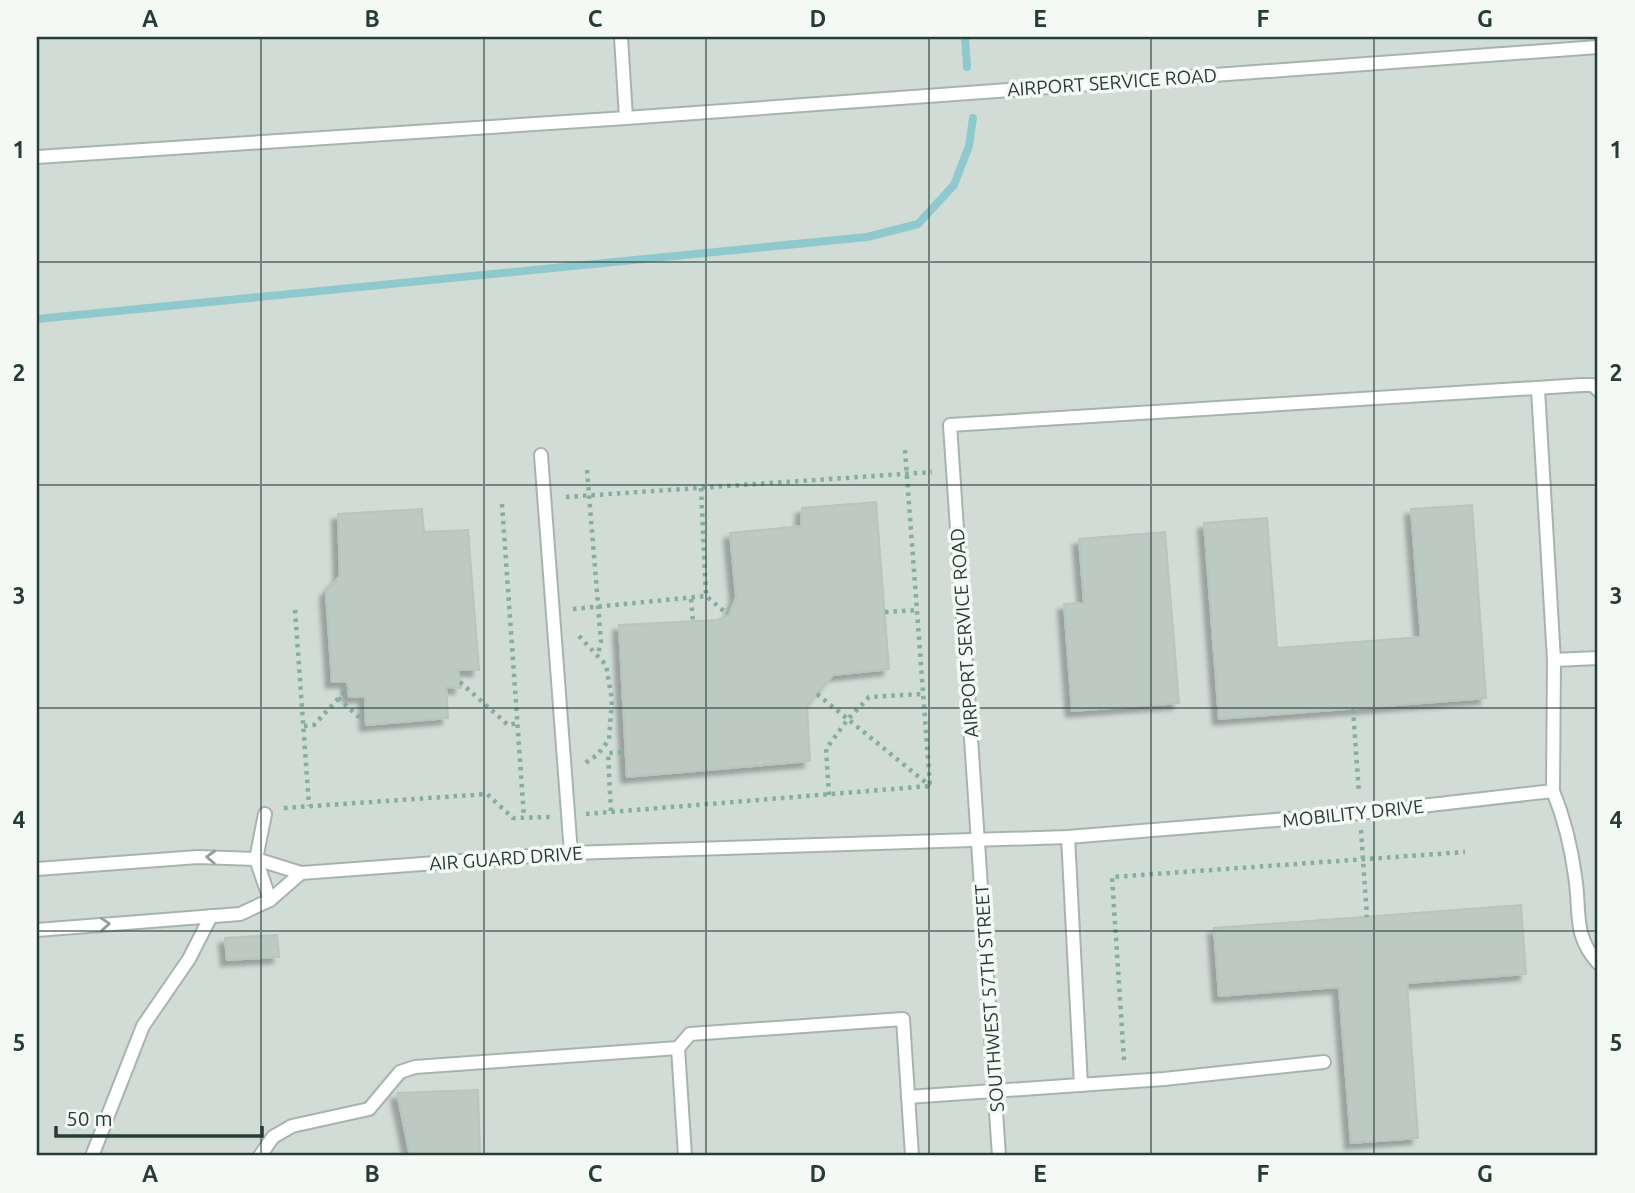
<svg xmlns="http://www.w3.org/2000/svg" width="1635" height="1193" font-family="Ubuntu,sans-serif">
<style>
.built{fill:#d2dcd7}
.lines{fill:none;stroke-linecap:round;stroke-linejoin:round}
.stream{stroke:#90c9cd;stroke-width:8}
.building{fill:#bccac3;stroke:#b7c5be;stroke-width:2;filter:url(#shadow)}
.service-casing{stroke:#a7b4ae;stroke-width:16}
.path{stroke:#87ad9e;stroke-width:4.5;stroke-dasharray:3.5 5;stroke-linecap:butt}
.service{stroke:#fff;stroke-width:12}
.oneway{stroke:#929e9a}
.grid{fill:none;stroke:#253d34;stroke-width:2;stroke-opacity:0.55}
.labels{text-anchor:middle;stroke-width:7;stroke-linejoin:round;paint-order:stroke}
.street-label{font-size:19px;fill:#253d34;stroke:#f4f9f6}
.neatline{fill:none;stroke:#253d34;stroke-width:2.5}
.grid-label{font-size:23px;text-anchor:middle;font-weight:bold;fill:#253d34}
</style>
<defs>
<filter id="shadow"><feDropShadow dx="-6" dy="6" stdDeviation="2" flood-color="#0004"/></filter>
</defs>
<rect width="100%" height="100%" fill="#e4ece8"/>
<rect class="built" x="37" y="37" width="1561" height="1119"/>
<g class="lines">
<g class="stream">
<path d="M965,37L967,67"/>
<path d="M37,319L867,237L918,224L954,185L969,146L973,118"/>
</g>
</g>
<g class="building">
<path d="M876,502L889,669L833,675L807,706L810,761L627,777L619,625L717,620L729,615L736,597L730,533L801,526L802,508Z"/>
<path d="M1472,505L1486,698L1219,719L1204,523L1267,518L1277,648L1421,637L1411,509Z"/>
<path d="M422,509L424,532L468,530L479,670H458L461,688L446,687L448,718L366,725L365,696L349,697L347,681L332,682L326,592L340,576L338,514Z"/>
<path d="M1165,532L1179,703L1072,711L1064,604L1084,603L1079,539Z"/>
<path d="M1521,905L1526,974L1407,983L1418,1138L1351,1143L1339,987L1219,996L1214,928Z"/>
<path d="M277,935L279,957L227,960L225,938Z"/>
<path d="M478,1090L480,1156H410L397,1093Z"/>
</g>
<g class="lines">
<g class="service-casing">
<g id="service">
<path d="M626,118L1598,47"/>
<path d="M37,157L626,118L621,37"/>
<path d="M1538,389L1554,660"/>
<path d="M541,455L571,853"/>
<path d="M1553,791C1564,818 1571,846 1575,876C1581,912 1572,934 1598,963"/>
<path d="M265,814L256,859L270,900"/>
<path d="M1068,837L1081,1085"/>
<path d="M37,869L198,857L256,859L301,873L571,853L1068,837L1360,813L1553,791L1554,660L1598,658"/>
<path d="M37,930L240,914L270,900L301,873"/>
<path d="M908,1097L1164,1079L1324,1062"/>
<path d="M92,1156L143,1026L189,959L211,916"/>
<path d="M260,1156L273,1137L292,1126L369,1109L400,1072L415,1067L678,1048"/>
<path d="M685,1156L678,1048L690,1034L903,1019L912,1156"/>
<path d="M999,1156L950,425L1582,385H1593L1598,390"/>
</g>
</g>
<g class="path">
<path d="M905,450L930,786"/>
<path d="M587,470L601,642L598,653"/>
<path d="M701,488L706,596L725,612"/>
<path d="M566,497L932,472"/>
<path d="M502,504L524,817"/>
<path d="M691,599L693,621"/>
<path d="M573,609L706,596"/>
<path d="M295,610L309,806"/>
<path d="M885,612L918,610"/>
<path d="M579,636L606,665L612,700L609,740L597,755L584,764"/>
<path d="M460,682L508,725L518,723"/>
<path d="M817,694L930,786"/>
<path d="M338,698L360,718"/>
<path d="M1353,709L1359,794"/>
<path d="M304,726L314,725L348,688"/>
<path d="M829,795L826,749L848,719L869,697L923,694"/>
<path d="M284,808L487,794L513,818L550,817"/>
<path d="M611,811L608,753L626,752"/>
<path d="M586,814L930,786"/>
<path d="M1361,830L1367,917"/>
<path d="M1124,1060L1112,877L1465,852"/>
</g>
<use href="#service" class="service"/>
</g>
<defs><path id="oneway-chevron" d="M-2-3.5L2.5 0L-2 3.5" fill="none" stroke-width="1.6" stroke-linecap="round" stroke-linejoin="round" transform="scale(1.75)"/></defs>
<g class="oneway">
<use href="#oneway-chevron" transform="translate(211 857) rotate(-178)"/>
<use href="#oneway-chevron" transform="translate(105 924) rotate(-4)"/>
</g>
<path class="grid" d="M261,37V1156M484,37V1156M706,37V1156M929,37V1156M1151,37V1156M1374,37V1156M37,262H1598M37,485H1598M37,708H1598M37,931H1598"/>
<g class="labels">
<g class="street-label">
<text transform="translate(1112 82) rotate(-4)" y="7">AIRPORT SERVICE ROAD</text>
<text transform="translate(964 633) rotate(-94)" y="7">AIRPORT SERVICE ROAD</text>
<text transform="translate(1353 813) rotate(-6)" y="7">MOBILITY DRIVE</text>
<text transform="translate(506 858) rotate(-4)" y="7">AIR GUARD DRIVE</text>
<text transform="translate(989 998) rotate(-94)" y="7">SOUTHWEST 57TH STREET</text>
</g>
</g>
<rect width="1635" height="1193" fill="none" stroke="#f4f9f6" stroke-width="77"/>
<path d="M56 1126v10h206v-10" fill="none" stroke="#253d34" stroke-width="3.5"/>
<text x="66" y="1126" font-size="21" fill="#253d34" stroke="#f4f9f6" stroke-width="5" paint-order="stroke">50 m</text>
<rect x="38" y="38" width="1558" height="1116" class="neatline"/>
<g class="grid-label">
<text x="150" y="27">A</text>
<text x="372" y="27">B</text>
<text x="595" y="27">C</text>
<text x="818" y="27">D</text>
<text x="1040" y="27">E</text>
<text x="1263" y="27">F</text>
<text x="1485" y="27">G</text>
<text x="19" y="158">1</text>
<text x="1616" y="158">1</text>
<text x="19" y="381">2</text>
<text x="1616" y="381">2</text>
<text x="19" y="604">3</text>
<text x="1616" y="604">3</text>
<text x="19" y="828">4</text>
<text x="1616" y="828">4</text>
<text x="19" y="1051">5</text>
<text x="1616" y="1051">5</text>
<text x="150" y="1182">A</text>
<text x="372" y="1182">B</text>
<text x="595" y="1182">C</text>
<text x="818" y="1182">D</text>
<text x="1040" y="1182">E</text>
<text x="1263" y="1182">F</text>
<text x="1485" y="1182">G</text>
</g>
</svg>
